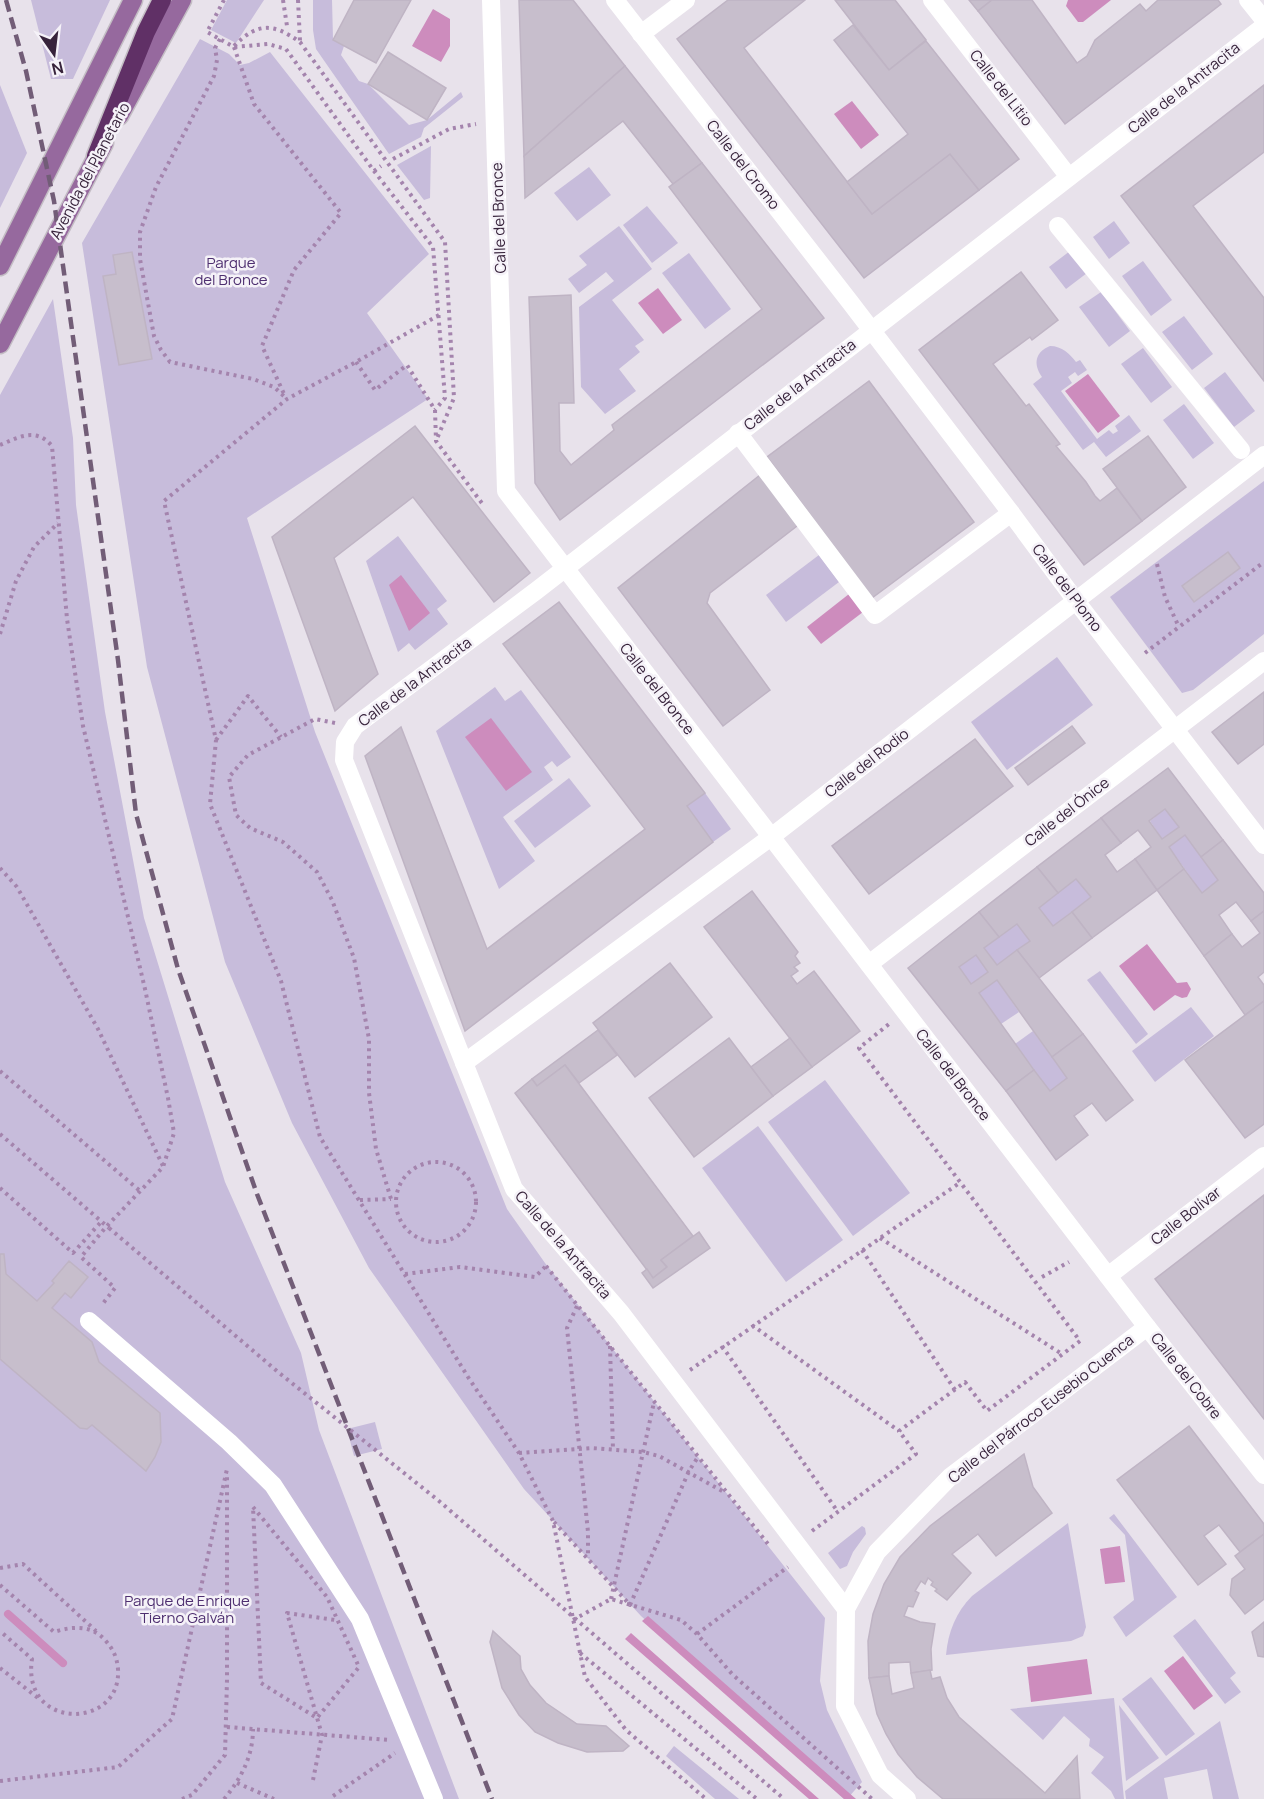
<svg xmlns="http://www.w3.org/2000/svg" width="1264" height="1799" font-family="Manrope,sans-serif">
<style>
.green{fill:#c7bcdb}
.water{fill:#cd8cbd}
.lines{fill:none;stroke-linecap:round;stroke-linejoin:round}
.stream{stroke:#cd8cbd;stroke-width:8}
.building{fill:#c7becc;stroke:#bfb4c4;stroke-width:1.5;fill-rule:evenodd}
.major-casing{stroke:#c3bdc4;stroke-width:21}
.highway-casing{stroke:#c3bdc4;stroke-width:21}
.path{stroke:#a484ad;stroke-width:4;stroke-dasharray:3 4.5;stroke-linecap:butt}
.minor{stroke:#fff;stroke-width:18}
.major{stroke:#96699e;stroke-width:18}
.highway{stroke:#603066;stroke-width:18}
.rail{stroke:#725d77;stroke-width:4.5;stroke-dasharray:12 6;stroke-linecap:butt}
.path-bridge{stroke:#a484ad;stroke-width:4;stroke-dasharray:3 4.5;stroke-linecap:butt}
.labels{text-anchor:middle;stroke-width:5;stroke-linejoin:round;paint-order:stroke}
.street-label{font-size:15px;fill:#37233b;stroke:#f5f2f8}
.park-label{font-size:15px;fill:#4e2f70;stroke:#f5f2f8}
</style>
<rect width="100%" height="100%" fill="#e8e2eb"/>
<g class="green">
<path d="M31,0H110L73,79H51Z"/>
<path d="M227,0H264L236,43L211,30Z"/>
<path d="M313,0H332L333,39L344,46L341,55L359,81L368,84L409,125L427,120L461,92L463,97L424,128L421,137L389,154L316,49L313,30Z"/>
<path d="M200,39L229,54L240,65L249,63L270,52L429,254L367,313L428,399L247,518L315,732L507,1209L545,1263L825,1618L820,1681L827,1710L862,1782L847,1799H844L641,1616L524,1489L369,1268L292,1123L225,962L147,667L82,243Z"/>
<path d="M0,85L27,153L0,208Z"/>
<path d="M431,146L430,198L424,200L397,165Z"/>
<path d="M589,167L611,195L577,221L554,193Z"/>
<path d="M647,206L678,243L652,263L623,225Z"/>
<path d="M1114,221L1130,243L1109,259L1093,237Z"/>
<path d="M619,226L652,269L612,300L644,340L635,346L640,352L619,369L636,391L605,414L581,387L579,307L614,281L606,272L579,293L568,279L587,265L579,256Z"/>
<path d="M1070,251L1087,273L1066,289L1049,267Z"/>
<path d="M689,253L731,309L705,329L662,273Z"/>
<path d="M1143,261L1172,300L1151,316L1122,276Z"/>
<path d="M1101,292L1130,331L1109,347L1079,307Z"/>
<path d="M53,299L73,438L76,505L105,712L144,918L225,1182L301,1353L319,1430L459,1799H0V395Z"/>
<path d="M1184,316L1213,354L1192,370L1162,332Z"/>
<path d="M1050,346C1062,346 1070,354 1076,362L1080,360L1087,370L1078,376L1075,372L1068,377L1072,383L1061,391L1097,439L1109,430L1113,434L1118,431L1115,426L1129,415L1141,431L1106,457L1094,442L1083,450L1033,384L1042,377C1033,364 1035,352 1050,346Z"/>
<path d="M1143,348L1172,387L1151,403L1121,364Z"/>
<path d="M1225,372L1255,411L1234,427L1204,388Z"/>
<path d="M1184,404L1214,443L1193,459L1163,420Z"/>
<path d="M1264,481V634L1193,690L1182,693L1110,597Z"/>
<path d="M398,536L447,601L437,609L448,624L415,650L409,643L398,652L366,561Z"/>
<path d="M819,555L839,582L786,622L766,595Z"/>
<path d="M1057,657L1093,705L1007,770L971,722Z"/>
<path d="M495,687L505,701L521,690L571,757L557,767L552,761L544,767L553,780L503,817L535,861L499,889L436,731Z"/>
<path d="M569,778L591,806L535,848L514,821Z"/>
<path d="M705,793L731,829L713,842L687,806Z"/>
<path d="M1165,809L1179,827L1162,839L1150,821Z"/>
<path d="M1185,835L1218,880L1202,893L1169,847Z"/>
<path d="M1076,879L1091,897L1053,926L1039,908Z"/>
<path d="M1017,924L1030,941L997,965L984,948Z"/>
<path d="M976,955L988,972L971,984L959,967Z"/>
<path d="M1100,971L1148,1034L1136,1044L1087,980Z"/>
<path d="M997,980L1019,1012L1001,1024L979,993Z"/>
<path d="M1191,1007L1214,1036L1155,1082L1132,1051Z"/>
<path d="M1033,1031L1067,1078L1050,1091L1015,1044Z"/>
<path d="M825,1080L910,1193L853,1236L768,1122Z"/>
<path d="M758,1126L843,1240L786,1282L702,1168Z"/>
<path d="M375,1422L382,1449L354,1456L347,1429Z"/>
<path d="M1114,1514L1177,1597L1126,1637L1113,1617L1134,1600L1125,1535L1109,1518Z"/>
<path d="M1068,1523L1086,1627L1083,1636L1071,1641L946,1655C948,1632 956,1612 972,1596Z"/>
<path d="M862,1526L865,1528L866,1534L853,1552L847,1566L840,1569L828,1553Z"/>
<path d="M1195,1619L1236,1673L1230,1678L1241,1692L1225,1704L1173,1636Z"/>
<path d="M1151,1677L1195,1734L1166,1756L1122,1699Z"/>
<path d="M1114,1698L1124,1799H1115L1111,1791L1091,1773L1104,1757L1089,1746L1090,1739L1064,1716L1043,1740L1010,1709Z"/>
<path d="M1119,1705L1159,1758L1126,1781Z"/>
<path d="M1220,1721L1239,1799H1213L1207,1769L1164,1778L1168,1799H1126L1125,1791Z"/>
<path d="M674,1746L739,1799H715L666,1756Z"/>
</g>
<g class="water">
<path d="M1068,0H1111L1083,22H1078L1066,6Z"/>
<path d="M433,9L450,19V46L441,62L412,46Z"/>
<path d="M852,101L879,135L861,149L834,114Z"/>
<path d="M658,288L682,320L663,334L638,303Z"/>
<path d="M1088,374L1120,416L1098,433L1065,391Z"/>
<path d="M401,575L430,613L409,631L389,585Z"/>
<path d="M849,594L863,612L821,644L807,627Z"/>
<path d="M491,718L532,772L506,791L465,737Z"/>
<path d="M1147,944L1177,983L1187,982L1191,989L1187,997L1182,998L1175,995L1154,1011L1119,966Z"/>
<path d="M1120,1546L1125,1582L1105,1584L1100,1549Z"/>
<path d="M648,1616L856,1799H844L642,1621Z"/>
<path d="M631,1633L819,1799H820H809L625,1639Z"/>
<path d="M1183,1656L1213,1696L1194,1710L1164,1671Z"/>
<path d="M1087,1659L1092,1694L1031,1702L1027,1667Z"/>
</g>
<g class="lines">
<path class="stream" d="M8,1614L63,1663"/>
</g>
<g class="building">
<path d="M354,0H411L376,63L333,40Z"/>
<path d="M519,0H573L625,66L524,156Z"/>
<path d="M728,0H805L744,48L872,214L950,154L979,190L864,278L677,39Z"/>
<path d="M835,0H895L926,40L889,70Z"/>
<path d="M969,0H992L978,11Z"/>
<path d="M992,0H1032L1077,63L1087,56L1095,40L1140,4L1146,11L1158,0H1218L1221,4L1065,124L978,11Z"/>
<path d="M853,25L889,70L926,41L1019,159L979,190L950,154L872,214L847,182L908,134L834,40Z"/>
<path d="M388,52L446,88L427,120L368,84Z"/>
<path d="M625,66L702,163L673,184L623,121L525,198L524,156Z"/>
<path d="M1264,85V152L1193,206L1264,298V381L1121,196Z"/>
<path d="M702,163L824,318L560,520L535,483L529,297L571,295L574,403H559L560,451L571,465L614,430L612,425L762,309L669,187Z"/>
<path d="M132,252L152,359L119,365L103,276L116,274L113,255Z"/>
<path d="M1021,272L1058,320L1032,340L1030,337L993,364L1026,406L1029,404L1060,444L1056,446L1086,482L1095,496L1100,501L1117,488L1142,521L1084,565L919,350Z"/>
<path d="M869,381L974,522L872,598L767,457Z"/>
<path d="M415,426L530,573L494,602L413,497L334,558L378,674L335,711L272,537Z"/>
<path d="M1148,436L1186,487L1142,521L1103,469Z"/>
<path d="M760,475L801,523L710,593L707,603L770,690L723,726L618,588Z"/>
<path d="M1228,552L1240,568L1194,602L1182,586Z"/>
<path d="M559,602L705,793L687,806L713,842L465,1031L365,756L401,727L487,949L645,829L503,644Z"/>
<path d="M1264,692V744L1238,764L1212,732Z"/>
<path d="M1072,726L1085,743L1028,785L1015,768Z"/>
<path d="M975,739L1013,786L869,894L832,846Z"/>
<path d="M1168,768L1223,840L1201,857L1185,835L1169,847L1184,869L1157,890L1135,859L1151,847L1138,830L1121,843L1101,818ZM1165,809L1179,827L1162,839L1149,821Z"/>
<path d="M1101,818L1121,843L1105,855L1117,872L1135,859L1157,890L1092,938L1072,912L1091,897L1076,879L1058,893L1037,867Z"/>
<path d="M1223,840L1264,893V911L1251,921L1236,902L1219,915L1232,934L1204,956L1157,890L1184,869L1202,893L1218,880L1201,857Z"/>
<path d="M1037,867L1058,893L1039,908L1053,926L1072,912L1092,938L1039,978L1017,950L1030,941L1017,924L999,937L979,912Z"/>
<path d="M752,891L798,952L795,956L800,963L794,967L798,971L791,976L797,984L814,971L860,1031L812,1067L704,927Z"/>
<path d="M1264,911V972L1258,977L1264,985V1001L1245,1015L1204,956L1232,934L1242,947L1260,933L1251,921Z"/>
<path d="M979,912L999,937L984,948L997,965L1017,950L1083,1034L1052,1057L997,980L979,993L1034,1070L1006,1091L908,968ZM976,955L988,972L971,984L959,967Z"/>
<path d="M670,963L712,1017L635,1077L593,1023Z"/>
<path d="M1264,1001V1124L1245,1138L1185,1060Z"/>
<path d="M598,1030L617,1055L579,1083L565,1065L537,1086L532,1079Z"/>
<path d="M1083,1034L1133,1100L1106,1121L1092,1103L1074,1116L1088,1135L1056,1160L1006,1091L1034,1070L1050,1091L1067,1078L1052,1057Z"/>
<path d="M729,1038L773,1096L694,1157L649,1098Z"/>
<path d="M790,1038L812,1067L773,1096L751,1067Z"/>
<path d="M565,1065L693,1236L661,1260L667,1267L653,1278L515,1093L532,1079L537,1086Z"/>
<path d="M1264,1195V1419L1155,1279Z"/>
<path d="M699,1232L710,1248L653,1288L642,1273L647,1269L653,1278L667,1267L661,1260Z"/>
<path d="M0,1254H4L6,1274L37,1301L54,1283L52,1281L69,1261L88,1277L71,1298L65,1293L52,1308L92,1342L99,1362L160,1413L161,1442L155,1457L146,1471L92,1425L87,1429L80,1428L0,1359Z"/>
<path d="M1189,1426L1264,1524V1534L1240,1552L1219,1525L1204,1536L1226,1564L1198,1585L1117,1480Z"/>
<path d="M1024,1454L1033,1487L1052,1513L996,1556L978,1534L952,1554L971,1573L947,1600L935,1591L937,1589L931,1585L933,1582L928,1578L925,1584L921,1581L915,1591L919,1593L913,1607L908,1606L904,1616L920,1622L935,1624L931,1649L932,1670L911,1673L910,1662L889,1663V1676L869,1678L868,1641L873,1614L884,1584L900,1557L930,1526Z"/>
<path d="M1264,1534V1599L1245,1614L1230,1595L1232,1579L1245,1569L1235,1556Z"/>
<path d="M1264,1622V1657L1258,1656L1252,1632Z"/>
<path d="M493,1631L520,1656L521,1669L530,1685L546,1703L577,1724L606,1726L629,1746L623,1751L587,1752L558,1743L535,1732L519,1715L502,1688L490,1642Z"/>
<path d="M930,1670L932,1679L940,1677L947,1698L959,1717L1045,1793L1077,1756L1080,1799H943L917,1777L898,1754L886,1734L877,1714L869,1678L889,1676L892,1694L914,1688L911,1673Z"/>
</g>
<g class="lines">
<g class="major-casing">
<g id="major">
<path d="M119,116L182,0"/>
<path d="M0,266L133,0"/>
<path d="M0,344L104,143"/>
</g>
</g>
<g class="highway-casing">
<path id="highway" d="M96,156L146,32L162,0"/>
</g>
<g class="path">
<path d="M224,0L207,32L234,47L268,44L286,49L374,171L433,247L445,398L435,410"/>
<path d="M283,0L287,26"/>
<path d="M298,0L300,41"/>
<path d="M220,39L215,48L217,60L214,76L156,187L140,232V259L154,336L161,350L170,362L253,379L274,387L287,399"/>
<path d="M234,46C258,22 273,23 300,42L445,242L454,398L436,441"/>
<path d="M234,47L254,104L341,213L294,270L262,346L285,396"/>
<path d="M393,159L449,129L476,124"/>
<path d="M374,171L381,166"/>
<path d="M439,315L356,362L287,399L164,501L216,740L210,804L281,981L320,1137L468,1377L519,1453L553,1521L585,1677L626,1730L706,1799"/>
<path d="M356,362L375,390L407,365L435,410L436,441L484,506"/>
<path d="M0,445C19,437 36,427 52,446L67,619L83,726L145,989L168,1098L174,1133L163,1167L106,1227L81,1257L115,1288L101,1306"/>
<path d="M1157,564L1165,597L1179,627"/>
<path d="M0,634L16,581L34,547L58,523"/>
<path d="M1145,653L1264,562"/>
<path d="M335,723L315,719L248,755L229,777L236,815L250,828L283,842L317,872L332,900L354,958L369,1039V1093L376,1149L391,1199"/>
<path d="M216,740L248,696L281,737"/>
<path d="M0,868L17,887L98,1029L163,1166"/>
<path d="M0,1071L140,1191"/>
<path d="M0,1134L109,1228"/>
<circle cx="436" cy="1202" r="40"/>
<path d="M0,1188L73,1253L101,1222"/>
<path d="M360,1200L391,1199"/>
<path d="M880,1238L1062,1354"/>
<path d="M862,1250L955,1390"/>
<path d="M546,1266L768,1544"/>
<path d="M405,1274L460,1267L535,1277L548,1264"/>
<path d="M1042,1277L1069,1262"/>
<path d="M577,1306L567,1328L588,1532V1558"/>
<path d="M752,1325L899,1431"/>
<path d="M610,1346L613,1450"/>
<path d="M722,1346L838,1512"/>
<path d="M690,1370L961,1182"/>
<path d="M519,1453L592,1448L643,1452L659,1456L724,1492"/>
<path d="M253,1507L327,1597L359,1667L317,1718L261,1683Z"/>
<path d="M554,1522L630,1605L689,1471L698,1457"/>
<path d="M812,1531L916,1454L899,1431L965,1382L987,1411L1080,1341L859,1048L889,1024"/>
<path d="M0,1568L23,1564L96,1631"/>
<path d="M0,1585L54,1632C72,1626 92,1625 105,1640C113,1649 117,1657 118,1669C122,1730 21,1731 32,1659L0,1631"/>
<path d="M611,1599L654,1402"/>
<path d="M573,1620L611,1599L681,1620L697,1634L732,1674L872,1799"/>
<path d="M697,1634L788,1567"/>
<path d="M580,1653L757,1799"/>
<path d="M0,1668L38,1698"/>
<path d="M227,1727L389,1740"/>
<path d="M313,1780L322,1735L287,1613L335,1620"/>
<path d="M0,1781L118,1767L172,1719L227,1469"/>
<path d="M237,1783L274,1799"/>
<path d="M333,1796L395,1753"/>
<path d="M182,1799L192,1795L225,1755L227,1680V1473"/>
<path d="M224,1799C241,1779 253,1756 253,1729"/>
</g>
<g class="minor">
<path d="M491,0L506,491L1147,1327L1264,1475"/>
<path d="M615,0L850,302L1011,513L1076,601L1264,845"/>
<path d="M932,0L1069,177"/>
<path d="M1248,0L1264,20"/>
<path d="M641,34L686,0"/>
<path d="M1058,226L1241,450"/>
<path d="M738,433L875,615L1011,513"/>
<path d="M869,964L1264,661"/>
<path d="M464,1063L771,837L1264,455"/>
<path d="M1108,1276L1264,1156"/>
<path d="M89,1321L229,1442L273,1485L360,1619L434,1799"/>
<path d="M846,1609L621,1313L514,1189L344,760L345,742L355,726L536,591L1264,26"/>
<path d="M907,1799L880,1775L845,1706L846,1609L877,1552L950,1477L1147,1327"/>
</g>
<use href="#major" class="major"/>
<use href="#highway" class="highway"/>
<path class="rail" d="M6,0L26,71L54,201L118,660L136,814L178,969L257,1194L492,1799"/>
<path class="path-bridge" d="M109,1228L278,1372L439,1501L784,1799"/>
</g>
<g class="labels">
<g class="street-label">
<text transform="translate(1001 88) rotate(52)" y="5">Calle del Litio</text>
<text transform="translate(1184 88) rotate(-38)" y="5">Calle de la Antracita</text>
<text transform="translate(743 165) rotate(52)" y="5">Calle del Cromo</text>
<text transform="translate(90 171) rotate(-62)" y="5">Avenida del Planetario</text>
<text transform="translate(499 218) rotate(-92)" y="5">Calle del Bronce</text>
<text transform="translate(800 385) rotate(-38)" y="5">Calle de la Antracita</text>
<text transform="translate(1067 588) rotate(53)" y="5">Calle del Plomo</text>
<text transform="translate(415 682) rotate(-37)" y="5">Calle de la Antracita</text>
<text transform="translate(657 689) rotate(52)" y="5">Calle del Bronce</text>
<text transform="translate(867 763) rotate(-38)" y="5">Calle del Rodio</text>
<text transform="translate(1067 812) rotate(-38)" y="5">Calle del Ónice</text>
<text transform="translate(953 1075) rotate(52)" y="5">Calle del Bronce</text>
<text transform="translate(1186 1216) rotate(-38)" y="5">Calle Bolívar</text>
<text transform="translate(563 1245) rotate(49)" y="5">Calle de la Antracita</text>
<text transform="translate(1186 1376) rotate(52)" y="5">Calle del Cobre</text>
<text transform="translate(1041 1409) rotate(-38)" y="5">Calle del Párroco Eusebio Cuenca</text>
</g>
<g class="park-label">
<text x="231" y="268">Parque<tspan x="231" dy="17">del Bronce</tspan></text>
<text x="187" y="1606">Parque de Enrique<tspan x="187" dy="17">Tierno Galván</tspan></text>
</g>
</g>
<g transform="translate(54 54) rotate(166)" stroke="#f5f2f8" stroke-width="4.5" paint-order="stroke">
<path d="M0-4.5L10 22L0 15L-10 22Z" fill="#37233b"/>
<text y="-9" font-size="16" font-weight="bold" text-anchor="middle" fill="#37233b">N</text>
</g>
</svg>
